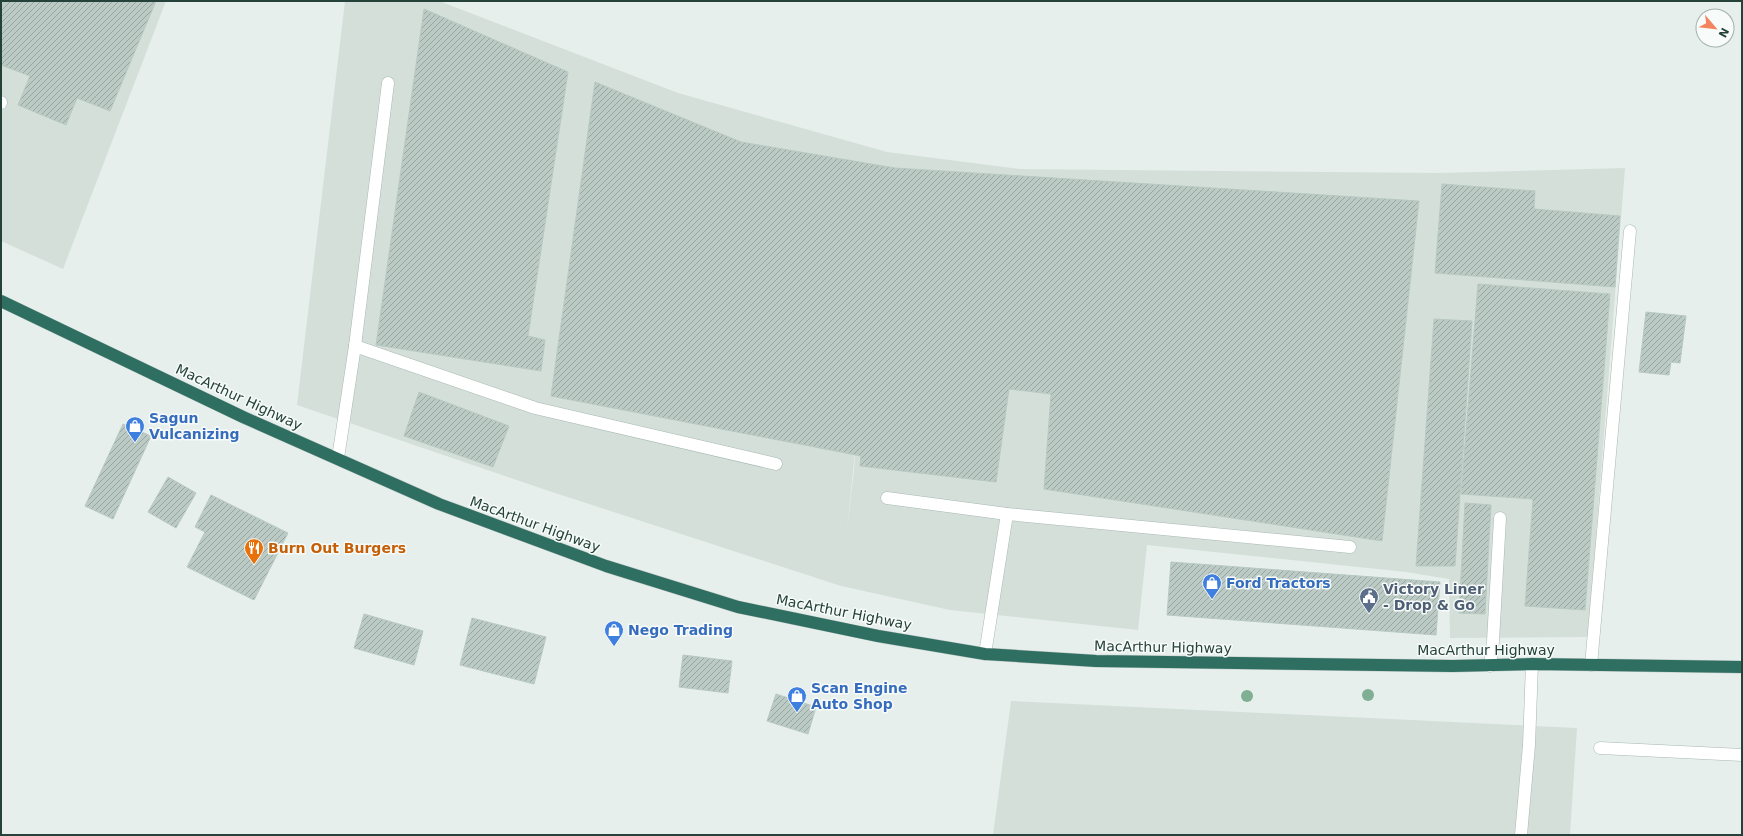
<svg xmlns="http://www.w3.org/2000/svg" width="1743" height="836" font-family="'DejaVu Sans',sans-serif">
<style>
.built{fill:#d4dfda;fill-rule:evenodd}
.building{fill:url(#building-hatch);stroke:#b8c9c2}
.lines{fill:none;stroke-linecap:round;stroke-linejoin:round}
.lane-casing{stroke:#a8b8b2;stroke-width:13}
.highway-casing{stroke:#c2cac8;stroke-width:13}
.lane{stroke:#fff;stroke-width:12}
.highway{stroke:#2f6f62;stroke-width:12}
.tree{fill:#80af93}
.labels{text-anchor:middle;stroke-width:3;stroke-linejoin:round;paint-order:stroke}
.street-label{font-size:14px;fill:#24423a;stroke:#f7fbf9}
.shop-label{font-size:14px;font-weight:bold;fill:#366cbe;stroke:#f7fbf9;text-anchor:start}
.food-label{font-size:14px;font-weight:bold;fill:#c56008;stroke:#f7fbf9;text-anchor:start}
.service-label{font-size:14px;font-weight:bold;fill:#4e5e75;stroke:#f7fbf9;text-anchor:start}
</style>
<defs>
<pattern id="building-hatch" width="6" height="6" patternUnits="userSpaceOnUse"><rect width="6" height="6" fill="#bbcac4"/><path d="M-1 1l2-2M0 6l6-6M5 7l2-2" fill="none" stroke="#98a6a0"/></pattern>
</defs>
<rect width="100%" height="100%" fill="#e6efeb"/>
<g class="built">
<path d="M1,1H166L63,269L1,241Z"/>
<path d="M345,1H439L678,93L887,152L1019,169L1439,173L1625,168L1588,637L1450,638L1449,579L1406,572L1147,545L1138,630L950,610L841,586L546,490L297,405ZM857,432L854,470L847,530Z"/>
<path d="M1011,701L1577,728L1570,835H993Z"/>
</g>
<g class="building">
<path d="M4,1H156L110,111L77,98L66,125L18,105L30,76L1,65V7Z"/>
<path d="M424,9L568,72L528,336L545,340L541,371L376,345Z"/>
<path d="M595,82L741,142L895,168L1419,201L1382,541L1044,489L1051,394L1009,389L996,482L860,466L861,456L551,396Z"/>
<path d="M1442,184L1535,191L1534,209L1620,216L1615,287L1435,273Z"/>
<path d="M1478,284L1610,294L1585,610L1525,606L1533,499L1461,494Z"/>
<path d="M1646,312L1686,316L1680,363L1671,362L1669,375L1639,372Z"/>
<path d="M1434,319L1472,321L1455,566H1416Z"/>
<path d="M419,392L509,426L493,467L404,436Z"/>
<path d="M123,424L151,436L113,519L85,506Z"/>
<path d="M168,477L196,493L176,528L148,512Z"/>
<path d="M211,495L288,533L254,600L187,567L205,532L195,527Z"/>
<path d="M1465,503L1491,505L1485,614L1459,613Z"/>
<path d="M1171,562L1440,582L1436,635L1167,615Z"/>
<path d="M364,614L423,631L414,665L354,648Z"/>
<path d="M472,618L546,637L534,684L460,665Z"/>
<path d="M683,655L732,661L728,693L679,687Z"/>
<path d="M776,694L816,707L808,734L767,721Z"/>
</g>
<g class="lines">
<g class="lane-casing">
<g id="lane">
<path d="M1,103V102"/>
<path d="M355,346L535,408L776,464"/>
<path d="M338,458L355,346L388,83"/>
<path d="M887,498L1007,514L1350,547"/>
<path d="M985,654L1007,514"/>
<path d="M1591,665L1630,231"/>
<path d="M1490,666L1493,641L1500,518"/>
<path d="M1600,748L1742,755"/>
<path d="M1521,835L1529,745L1532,664"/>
</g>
</g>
<g class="highway-casing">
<path id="highway" d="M1,301L243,417L439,504L606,566L738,607L878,636L985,654L1096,661L1453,666L1532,664L1742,667"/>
</g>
<use href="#lane" class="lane"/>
<use href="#highway" class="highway"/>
</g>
<g class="tree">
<circle cx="1368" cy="695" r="6"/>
<circle cx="1247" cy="696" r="6"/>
</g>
<defs>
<g id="shop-pin" transform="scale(1)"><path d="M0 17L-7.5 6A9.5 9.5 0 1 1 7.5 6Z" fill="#3f7fe0" stroke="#f7fbf9"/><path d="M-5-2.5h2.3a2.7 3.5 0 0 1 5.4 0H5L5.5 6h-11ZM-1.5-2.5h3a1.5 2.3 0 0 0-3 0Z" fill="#fff"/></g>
<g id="restaurant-pin" transform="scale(1)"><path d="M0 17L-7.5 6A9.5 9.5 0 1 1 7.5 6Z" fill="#e8710a" stroke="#f7fbf9"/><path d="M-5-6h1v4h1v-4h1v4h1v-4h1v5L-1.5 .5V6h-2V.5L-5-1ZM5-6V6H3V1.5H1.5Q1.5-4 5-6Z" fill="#fff"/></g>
<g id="civic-pin" transform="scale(1)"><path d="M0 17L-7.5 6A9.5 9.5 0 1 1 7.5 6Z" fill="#5c6f8a" stroke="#f7fbf9"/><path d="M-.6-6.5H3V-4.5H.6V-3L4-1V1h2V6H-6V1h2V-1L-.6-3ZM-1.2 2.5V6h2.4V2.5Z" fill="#fff"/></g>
</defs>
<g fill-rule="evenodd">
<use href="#shop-pin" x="135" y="426"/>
<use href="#restaurant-pin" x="254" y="548"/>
<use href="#shop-pin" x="1212" y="583"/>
<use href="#civic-pin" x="1369" y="597"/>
<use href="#shop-pin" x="614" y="630"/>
<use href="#shop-pin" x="797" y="696"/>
</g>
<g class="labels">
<g class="street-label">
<text transform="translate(239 397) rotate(25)" y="5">MacArthur Highway</text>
<text transform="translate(535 524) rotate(20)" y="5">MacArthur Highway</text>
<text transform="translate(844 612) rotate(11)" y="5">MacArthur Highway</text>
<text transform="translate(1163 647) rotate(1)" y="5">MacArthur Highway</text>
<text x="1486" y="655">MacArthur Highway</text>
</g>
<g class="shop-label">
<text x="149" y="423">Sagun<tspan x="149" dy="16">Vulcanizing</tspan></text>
<text x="1226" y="588">Ford Tractors</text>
<text x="628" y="635">Nego Trading</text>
<text x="811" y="693">Scan Engine<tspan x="811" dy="16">Auto Shop</tspan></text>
</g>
<g class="food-label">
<text x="268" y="553">Burn Out Burgers</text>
</g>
<g class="service-label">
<text x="1383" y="594">Victory Liner<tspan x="1383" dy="16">- Drop &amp; Go</tspan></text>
</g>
</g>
<rect width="1743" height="836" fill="none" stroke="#24423a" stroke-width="4"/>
<g transform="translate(1715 28) rotate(118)"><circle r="19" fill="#f7fbf9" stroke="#a3b1ad"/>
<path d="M0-3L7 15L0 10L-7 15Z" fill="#f4845f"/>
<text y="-6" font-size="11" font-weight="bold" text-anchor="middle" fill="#24423a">N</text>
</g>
</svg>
